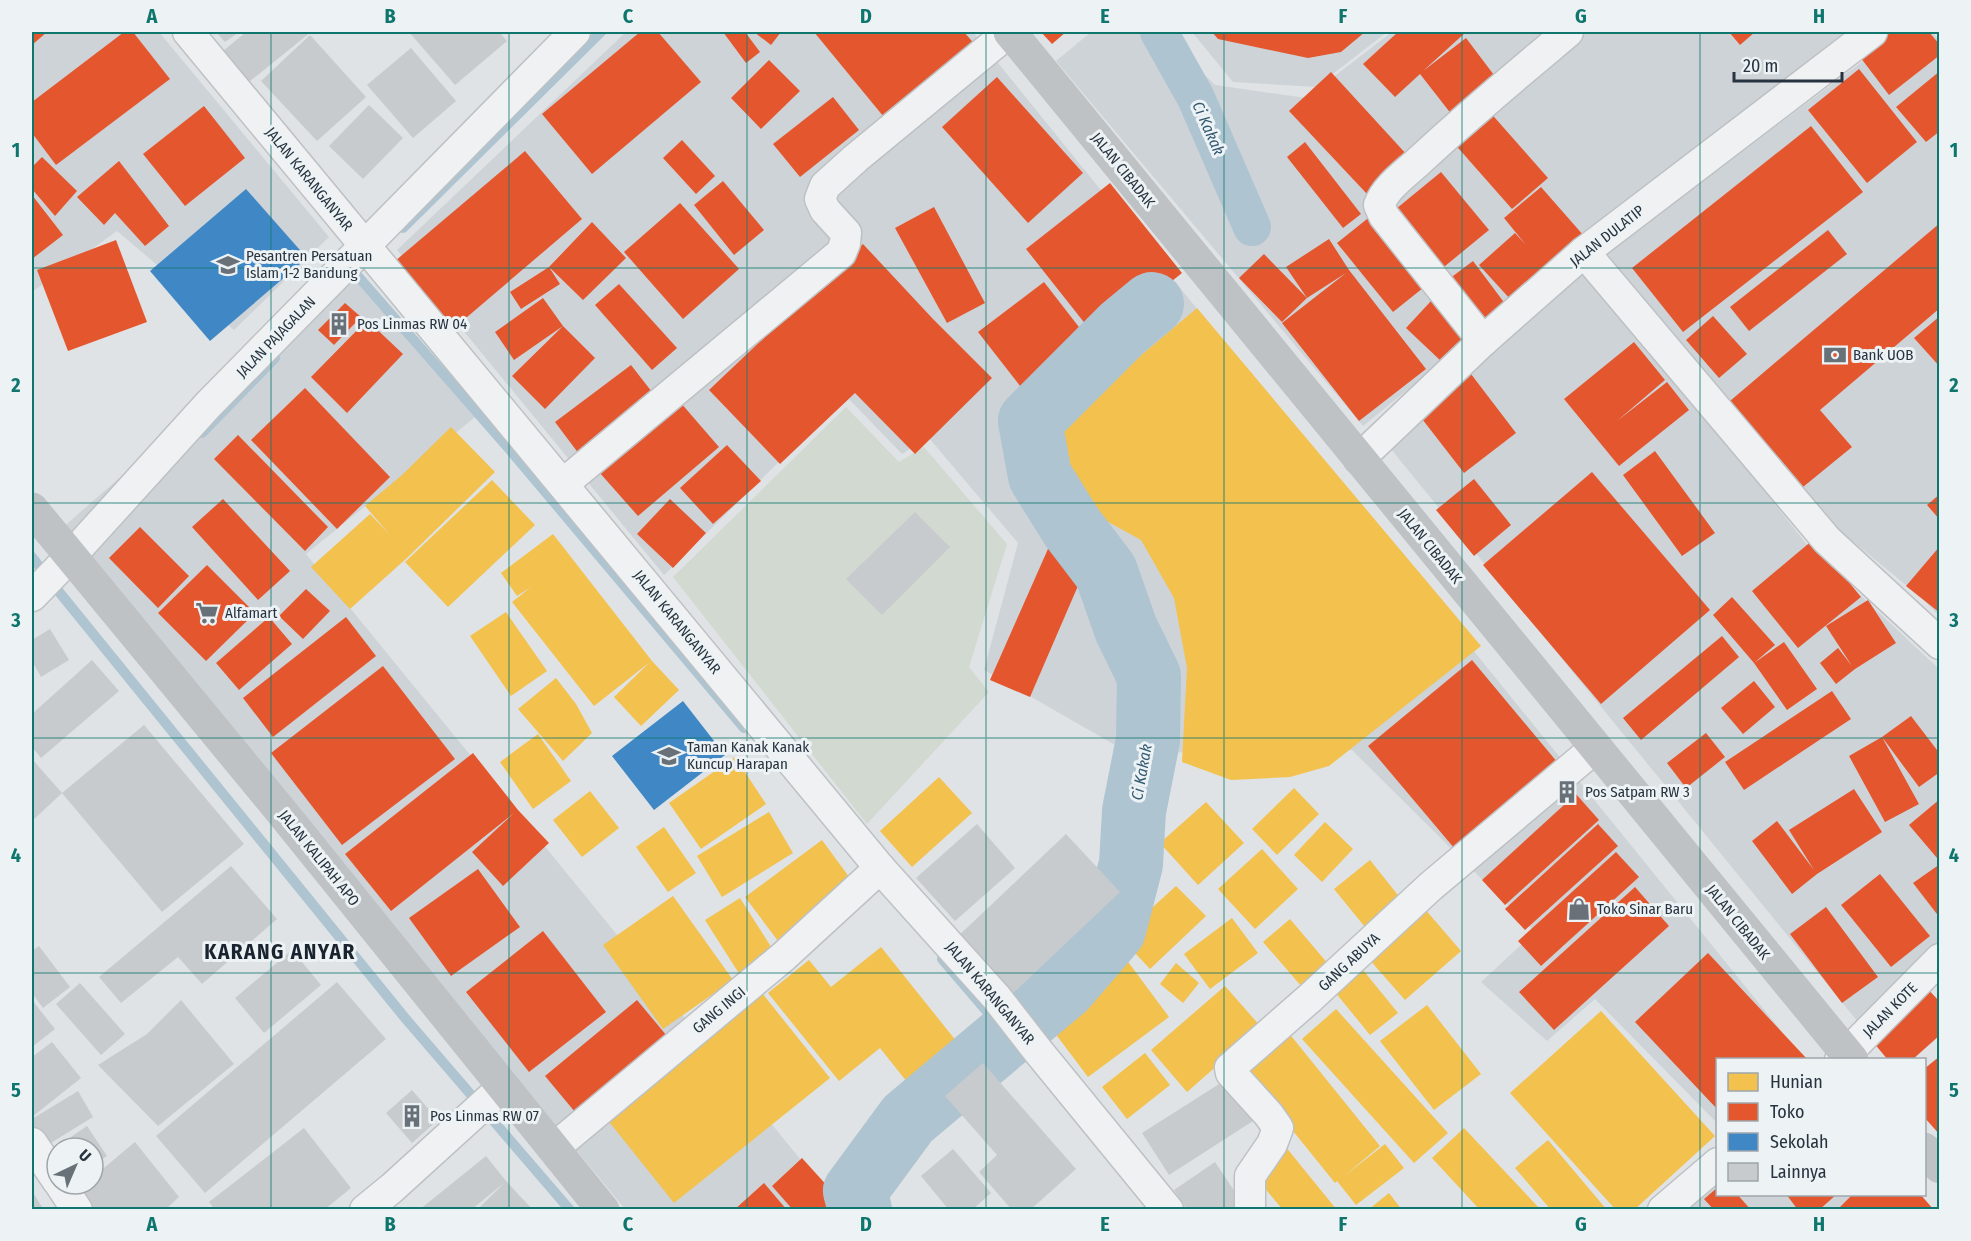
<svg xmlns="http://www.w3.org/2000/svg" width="1971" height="1241" font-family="'Fira Sans Condensed',sans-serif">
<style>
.built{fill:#ced3d8}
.green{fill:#d2d9d0}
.homes{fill:#f2c14e}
.shops{fill:#e4572e}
.schools{fill:#3f88c5}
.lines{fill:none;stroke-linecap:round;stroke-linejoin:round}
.stream{stroke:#aec4d1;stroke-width:10}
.canal{stroke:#aec4d1;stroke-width:38}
.river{stroke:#aec4d1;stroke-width:64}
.building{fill:#c8cbcd}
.street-casing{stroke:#bec1c3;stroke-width:33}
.street{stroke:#eff1f2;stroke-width:30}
.secondary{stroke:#bec2c5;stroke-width:33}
.grid{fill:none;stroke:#0f766e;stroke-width:1.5;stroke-opacity:0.55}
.labels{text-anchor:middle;stroke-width:6;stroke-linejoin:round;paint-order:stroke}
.street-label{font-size:15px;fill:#27333e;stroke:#edf2f5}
.poi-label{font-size:15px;fill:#27333e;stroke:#edf2f5;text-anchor:start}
.water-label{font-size:16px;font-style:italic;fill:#325972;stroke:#edf2f5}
.district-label{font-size:21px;font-weight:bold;letter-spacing:1.5px;fill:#1a242f;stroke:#edf2f5}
.neatline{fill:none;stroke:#0f766e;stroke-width:2}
.grid-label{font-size:20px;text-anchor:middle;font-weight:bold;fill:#0f766e}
</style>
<rect width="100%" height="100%" fill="#e0e3e5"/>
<g class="built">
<path d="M32,32H159L329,237L234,330L117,231L32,292Z"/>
<path d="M626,32H973L1804,1059L1718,1060L1717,1123L1595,999L1547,1041L1481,982L1535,932L1352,750L1129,753L984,670L1018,543L928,437L902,454L846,396L664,575L397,250Z"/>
<path d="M1091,32H1162L1215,85L1306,98L1392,32H1860L1675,172L1363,426L1056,61Z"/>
<path d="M1192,32H1387L1316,87L1233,82Z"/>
<path d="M1902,32H1932L1940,41L1939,616L1924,600L1782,483L1606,253Z"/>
<path d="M1588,268L1808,546L1939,669V941L1858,1022L1386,443Z"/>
<path d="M358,269L479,414L306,554L841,1209H625L61,529Z"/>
<path d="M1717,1172L1718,1194L1909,1195L1921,1209L1690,1210L1683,1202Z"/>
</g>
<path class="green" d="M846,407L899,462L924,447L1007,544L969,667L989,692L867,824L673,577Z"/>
<g class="homes">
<path d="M1197,308L1481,646L1329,766L1290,777L1231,780L1182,762L1187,668L1174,598L1141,540L1092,513L1049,433Z"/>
<path d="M451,427L495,472L408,557L350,609L311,567L370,514L390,535L365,506L402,475Z"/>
<path d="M492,480L535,525L448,607L405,562Z"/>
<path d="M553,534L652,661L679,690L641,726L614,697L650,662L594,706L512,602L531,587L517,596L501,573Z"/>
<path d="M506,612L547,671L511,696L470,636Z"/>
<path d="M556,678L576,704L592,733L563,761L518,709Z"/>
<path d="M538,734L571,781L533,809L500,762Z"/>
<path d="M735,757L766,804L701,849L669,803Z"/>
<path d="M939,777L972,813L912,867L880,831Z"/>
<path d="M1294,788L1319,814L1277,855L1252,829Z"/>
<path d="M590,791L619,828L582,857L553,820Z"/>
<path d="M1206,802L1244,843L1198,885L1160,843Z"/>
<path d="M769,812L793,853L722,897L697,856Z"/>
<path d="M1325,822L1353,849L1322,882L1294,855Z"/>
<path d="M664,827L696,873L668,892L636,847Z"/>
<path d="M822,840L855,885L778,941L745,897Z"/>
<path d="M1262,849L1298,889L1255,929L1218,889Z"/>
<path d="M1370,860L1401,899L1365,927L1334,889Z"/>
<path d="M1176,886L1206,916L1150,969L1120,937Z"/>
<path d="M673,896L733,980L663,1029L603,945Z"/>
<path d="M740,898L775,953L740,975L705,920Z"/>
<path d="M1424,908L1461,951L1405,1000L1368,958Z"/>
<path d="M1232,918L1258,953L1210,989L1184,954Z"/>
<path d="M1290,919L1329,965L1302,987L1263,942Z"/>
<path d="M881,947L961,1047L911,1087L880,1048L839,1081L768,993L809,960L831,987Z"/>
<path d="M1126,959L1169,1017L1088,1077L1045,1020Z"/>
<path d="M1176,963L1199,983L1183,1003L1160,984Z"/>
<path d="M1363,970L1398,1013L1370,1035L1335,992Z"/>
<path d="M1225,986L1261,1027L1187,1092L1151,1050Z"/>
<path d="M758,988L830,1078L674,1203L602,1113Z"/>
<path d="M1427,1005L1481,1074L1434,1110L1380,1041Z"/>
<path d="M1336,1009L1448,1133L1414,1163L1302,1039Z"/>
<path d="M1601,1011L1715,1136L1634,1210H1616L1510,1093Z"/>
<path d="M1288,1032L1380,1146L1343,1177L1385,1144L1404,1168L1356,1205L1337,1181L1335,1183L1242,1068Z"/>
<path d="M1145,1053L1170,1085L1127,1119L1102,1087Z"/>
<path d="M1464,1128L1541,1210H1480L1432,1158Z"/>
<path d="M1548,1140L1607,1210H1551L1515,1168Z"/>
<path d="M1285,1146L1302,1167L1337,1210H1283L1252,1173Z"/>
<path d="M1389,1193L1402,1210H1368Z"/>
</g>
<g class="shops">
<path d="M32,32H47L32,45Z"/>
<path d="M124,32H133L170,79L56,165L32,133V102Z"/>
<path d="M640,32H658L701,82L592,174L542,114Z"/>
<path d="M723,32H745L760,52L746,63Z"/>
<path d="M754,32H781L771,45Z"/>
<path d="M814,32H964L978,48L888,122Z"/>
<path d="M1041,32H1066L1052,44Z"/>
<path d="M1212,32H1365L1341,52L1308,58L1218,39Z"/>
<path d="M1398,32H1466L1423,71L1466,38L1497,79L1452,115L1420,74L1395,97L1363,64Z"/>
<path d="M1729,32H1755L1740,45Z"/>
<path d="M1885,32H1929L1940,45V55L1889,95L1857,53Z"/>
<path d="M769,60L800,91L761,129L731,98Z"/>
<path d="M1859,69L1917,142L1867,183L1808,110Z"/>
<path d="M1940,71V131L1926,142L1896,107Z"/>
<path d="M1331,72L1408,156L1367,194L1289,111Z"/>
<path d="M997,77L1083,173L1028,223L942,127Z"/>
<path d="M833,97L859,130L800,177L773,144Z"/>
<path d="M204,106L245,158L185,206L143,154Z"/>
<path d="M1488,110L1548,178L1512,209L1452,141Z"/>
<path d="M1811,126L1863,192L1683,332L1632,268Z"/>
<path d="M682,140L715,176L696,194L663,158Z"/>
<path d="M1305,142L1361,214L1343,228L1287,157Z"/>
<path d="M525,151L582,219L453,329L395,261Z"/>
<path d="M42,157L77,191L55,216L32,189V167Z"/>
<path d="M119,161L169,226L145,246L115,213L104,225L77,197Z"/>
<path d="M1441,172L1489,230L1439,271L1391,213Z"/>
<path d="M723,181L764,230L734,255L694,205Z"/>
<path d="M1110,183L1182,273L1098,340L1026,249Z"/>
<path d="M1541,187L1584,236L1511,300L1479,265L1515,233L1526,245L1504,218Z"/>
<path d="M32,195L63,235L32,259Z"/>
<path d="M680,203L739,269L683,319L624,252Z"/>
<path d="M934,207L985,303L947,323L895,228Z"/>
<path d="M1372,215L1428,284L1393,312L1337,243Z"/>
<path d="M592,222L626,258L583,300L549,267L560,284L521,309L510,292L549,267Z"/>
<path d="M1940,223V308L1820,410L1852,447L1803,487L1730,401Z"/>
<path d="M1828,230L1847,254L1749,331L1730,307Z"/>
<path d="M1329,239L1349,270L1426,369L1359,421L1282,323L1346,273L1307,298L1286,267Z"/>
<path d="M116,240L147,322L68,351L37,270Z"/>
<path d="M863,244L933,319L992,378L915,454L855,393L780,464L709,390Z"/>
<path d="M1264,254L1307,298L1282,322L1239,278Z"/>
<path d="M1473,261L1506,305L1478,326L1445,282Z"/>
<path d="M1044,282L1096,349L1031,400L978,332Z"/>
<path d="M619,284L677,348L652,370L595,305Z"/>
<path d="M543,298L563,326L595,358L545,409L512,376L563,326L514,360L495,332Z"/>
<path d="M1431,301L1467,335L1442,362L1406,328Z"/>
<path d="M345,303L361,317L334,345L318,330Z"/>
<path d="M1713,316L1747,354L1719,378L1686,340Z"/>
<path d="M1940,316V367L1914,338Z"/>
<path d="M367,320L403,354L347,413L311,377Z"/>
<path d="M1634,342L1665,380L1617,421L1667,382L1689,410L1619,466L1564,399Z"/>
<path d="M631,365L659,401L582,458L555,422Z"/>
<path d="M1471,374L1516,433L1464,473L1419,415Z"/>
<path d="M305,388L390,477L337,529L251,440Z"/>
<path d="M680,402L719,447L638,516L599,472Z"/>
<path d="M238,435L328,527L305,551L214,459Z"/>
<path d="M727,445L761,481L713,524L680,488Z"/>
<path d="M1655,451L1715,533L1682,556L1623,475Z"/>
<path d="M1592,472L1710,610L1601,704L1483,565Z"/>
<path d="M1474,479L1511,525L1474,556L1436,510Z"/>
<path d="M1940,494V520L1927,505Z"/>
<path d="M223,499L290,571L258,600L192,527Z"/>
<path d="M670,499L706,533L673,568L637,534Z"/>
<path d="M1059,524L1090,558L1030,697L990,680Z"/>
<path d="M140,527L189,576L158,608L109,558Z"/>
<path d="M1814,539L1861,597L1798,648L1752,591Z"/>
<path d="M1940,546V613L1906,586Z"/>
<path d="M207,565L255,613L206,661L158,613Z"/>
<path d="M306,589L330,611L303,639L279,616Z"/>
<path d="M1732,597L1775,645L1754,663L1784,642L1817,689L1787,710L1754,663L1713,615Z"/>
<path d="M1868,600L1896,643L1855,669L1836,684L1820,663L1838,648L1852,666L1826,626Z"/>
<path d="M269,617L292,644L239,690L216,663Z"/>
<path d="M346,617L376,656L273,737L243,698Z"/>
<path d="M1722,636L1739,657L1641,740L1623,718Z"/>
<path d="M1472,660L1563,769L1460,855L1368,746Z"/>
<path d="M383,666L455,759L342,845L271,753Z"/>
<path d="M1754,681L1775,707L1743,734L1721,708Z"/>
<path d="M1832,691L1851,719L1744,790L1725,762Z"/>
<path d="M1911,716L1940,754V772L1919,787L1882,737L1919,804L1885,822L1849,756L1882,737Z"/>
<path d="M1706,733L1725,757L1686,788L1667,763Z"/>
<path d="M473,753L518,810L549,843L503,886L472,852L514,813L391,911L345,854Z"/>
<path d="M1854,789L1882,832L1817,874L1792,894L1752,841L1777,821L1814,870L1789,830Z"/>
<path d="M1576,794L1599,820L1505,905L1482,880Z"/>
<path d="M1940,799V856L1937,858L1909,825Z"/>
<path d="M1598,824L1618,846L1525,930L1505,909Z"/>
<path d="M1616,852L1639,877L1541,966L1518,941Z"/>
<path d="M1940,864V918L1913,883Z"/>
<path d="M478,869L520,927L451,976L409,918Z"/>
<path d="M1880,874L1930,936L1891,967L1841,905Z"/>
<path d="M1635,887L1669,926L1554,1030L1519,992Z"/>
<path d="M1826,907L1878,977L1842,1003L1790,934Z"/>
<path d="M543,931L606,1012L529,1072L466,992Z"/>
<path d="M1708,953L1808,1060H1718V1110L1635,1022Z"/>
<path d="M1925,986L1940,1002V1035L1912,1060H1888L1868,1036Z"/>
<path d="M637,1000L672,1042L580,1118L545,1076Z"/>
<path d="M1940,1056V1135L1924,1117V1069Z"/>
<path d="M802,1158L849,1210H793L772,1186Z"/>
<path d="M764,1183L787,1210H734Z"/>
<path d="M1718,1187V1194H1737L1751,1210H1714L1704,1199Z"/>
<path d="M1786,1194H1837L1819,1210H1798Z"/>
<path d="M1853,1194H1920L1934,1210H1837Z"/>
</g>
<g class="schools">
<path d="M246,189L307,258L210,341L150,271Z"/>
<path d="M683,701L725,755L654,810L612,756Z"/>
</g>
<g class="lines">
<g class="stream">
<path d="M403,228L601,32"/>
<path d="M356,274L510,450L744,728"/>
<path d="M202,433L275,358"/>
<path d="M32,557L45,574"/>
<path d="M51,582L405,1018L570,1210"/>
<path d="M942,959L1007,1035"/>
</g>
<path class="canal" d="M1159,32L1196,98L1252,227"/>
<path class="river" d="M860,1210L855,1191L908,1119L1064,988L1114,930L1131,864L1134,811L1148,740L1149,676L1126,629L1106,572L1071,526L1040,476L1030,421L1123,328L1152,304"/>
</g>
<g class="building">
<path d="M216,32H239L225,42Z"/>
<path d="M246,32H311L249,82L223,51Z"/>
<path d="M409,32H499L507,41L455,85Z"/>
<path d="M310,35L366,97L317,141L261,81Z"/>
<path d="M411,48L456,101L413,138L367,85Z"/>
<path d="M369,105L403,138L363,179L329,146Z"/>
<path d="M915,512L950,547L882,615L846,579Z"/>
<path d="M50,629L69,660L41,677L32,661V640Z"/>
<path d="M92,660L119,691L41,758L32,747V714Z"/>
<path d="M144,725L244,844L162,912L62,793Z"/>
<path d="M32,759L62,793L32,821Z"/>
<path d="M977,824L1015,868L955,921L916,878Z"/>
<path d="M1066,834L1120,892L1008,998L954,940Z"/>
<path d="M231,866L277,919L202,984L178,957L121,1003L99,977Z"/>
<path d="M39,946L70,987L43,1008L32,993V951Z"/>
<path d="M292,950L321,985L264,1033L235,998Z"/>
<path d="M337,982L386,1039L205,1193L156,1136Z"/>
<path d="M80,983L125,1034L101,1055L56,1004Z"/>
<path d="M32,1000L55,1029L32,1047Z"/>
<path d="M181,1000L234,1064L158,1126L98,1065L147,1034Z"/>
<path d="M52,1042L81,1078L32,1117V1057Z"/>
<path d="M983,1063L1076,1169L1030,1210H1012L979,1172L997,1155L945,1096Z"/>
<path d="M1227,1079L1253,1121L1169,1175L1142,1133Z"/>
<path d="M412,1090L438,1120L412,1143L386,1113Z"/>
<path d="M78,1091L93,1117L41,1149L32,1133V1119Z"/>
<path d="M87,1126L107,1156L93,1165V1148H57V1164L49,1152Z"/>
<path d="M304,1128L351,1188L324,1210H215L209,1202Z"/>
<path d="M135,1142L179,1197L165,1210H93L77,1190L84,1184H93V1177Z"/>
<path d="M953,1149L991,1193L972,1210H949L921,1176Z"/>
<path d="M486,1156L506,1181L533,1210H477L504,1183L471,1210H419Z"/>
<path d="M1215,1162L1247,1210H1187L1174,1190Z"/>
<path d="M32,1191L44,1210H32Z"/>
</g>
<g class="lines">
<g class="street-casing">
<g id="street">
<path d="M188,32L880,868L996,997L1038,1051L1168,1210"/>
<path d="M1584,252L1827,540L1940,644"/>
<path d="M1483,341L1384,216L1379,205C1386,187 1405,174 1419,161C1467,116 1518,74 1568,32"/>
<path d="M1359,459L1483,341L1584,252L1872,32"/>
<path d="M563,484L841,253L845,243L846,233L825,210L820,199L825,186L856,158L1009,32"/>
<path d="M32,596L71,556L208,405L575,32"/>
<path d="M1840,1060L1940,959"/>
<path d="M32,1143L57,1180"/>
<path d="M554,1148L783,957L880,868"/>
<path d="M60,1184L77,1210"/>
<path d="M365,1210L392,1188L503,1087"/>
<path d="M1250,1210V1176L1272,1144L1278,1128L1269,1115L1231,1073L1230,1068L1310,998L1431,886L1595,748"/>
<path d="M1663,1210L1718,1163"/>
</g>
</g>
<use href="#street" class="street"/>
<g class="secondary">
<path d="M1010,32L1852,1060"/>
<path d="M32,509L285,816L603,1210"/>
<path d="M1924,1149L1940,1167"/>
</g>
</g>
<path class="grid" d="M271,32V1210M509,32V1210M747,32V1210M986,32V1210M1224,32V1210M1462,32V1210M1700,32V1210M32,268H1940M32,503H1940M32,738H1940M32,973H1940"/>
<defs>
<g id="school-bare" transform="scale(1.8)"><path d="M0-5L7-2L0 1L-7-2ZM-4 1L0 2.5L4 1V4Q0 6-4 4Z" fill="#687178" stroke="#edf2f5" stroke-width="2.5" paint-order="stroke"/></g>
<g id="building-bare" transform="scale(1.8)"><path d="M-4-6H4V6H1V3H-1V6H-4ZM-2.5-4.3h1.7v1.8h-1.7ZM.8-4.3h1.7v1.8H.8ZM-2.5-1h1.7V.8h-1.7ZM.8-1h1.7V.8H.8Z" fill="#687178" stroke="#edf2f5" stroke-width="2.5" paint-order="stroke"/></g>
<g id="bank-bare" transform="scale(1.8)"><path d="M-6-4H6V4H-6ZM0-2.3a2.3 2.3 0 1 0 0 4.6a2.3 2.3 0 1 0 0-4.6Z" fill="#687178" stroke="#edf2f5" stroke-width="2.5" paint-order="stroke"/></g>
<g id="supermarket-bare" transform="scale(1.8)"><path d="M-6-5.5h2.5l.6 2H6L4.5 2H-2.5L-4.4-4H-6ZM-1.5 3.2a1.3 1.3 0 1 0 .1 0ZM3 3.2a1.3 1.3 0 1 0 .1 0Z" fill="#687178" stroke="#edf2f5" stroke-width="2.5" paint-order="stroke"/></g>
<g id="shop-bare" transform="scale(1.8)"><path d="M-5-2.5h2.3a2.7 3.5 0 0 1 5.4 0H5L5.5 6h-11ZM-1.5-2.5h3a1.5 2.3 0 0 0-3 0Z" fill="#687178" stroke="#edf2f5" stroke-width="2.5" paint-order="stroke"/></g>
</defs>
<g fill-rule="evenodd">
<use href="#school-bare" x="228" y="265"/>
<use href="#building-bare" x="339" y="324"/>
<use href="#bank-bare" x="1835" y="355"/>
<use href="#supermarket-bare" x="207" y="613"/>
<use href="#school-bare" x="669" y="756"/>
<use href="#building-bare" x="1567" y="792"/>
<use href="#shop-bare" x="1579" y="909"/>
<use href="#building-bare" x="412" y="1116"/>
</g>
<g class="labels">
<g class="street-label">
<text transform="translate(1123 170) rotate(51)" y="5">JALAN CIBADAK</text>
<text transform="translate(309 179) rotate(51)" y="5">JALAN KARANGANYAR</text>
<text transform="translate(1607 236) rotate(-38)" y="5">JALAN DULATIP</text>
<text transform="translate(276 337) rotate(-46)" y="5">JALAN PAJAGALAN</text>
<text transform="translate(1430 546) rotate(51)" y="5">JALAN CIBADAK</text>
<text transform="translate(677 622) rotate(51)" y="5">JALAN KARANGANYAR</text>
<text transform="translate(319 858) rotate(51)" y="5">JALAN KALIPAH APO</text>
<text transform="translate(1738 922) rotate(51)" y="5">JALAN CIBADAK</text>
<text transform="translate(1349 962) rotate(-43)" y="5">GANG ABUYA</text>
<text transform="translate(990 993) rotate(50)" y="5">JALAN KARANGANYAR</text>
<text transform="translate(719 1010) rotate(-40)" y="5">GANG INGI</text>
<text transform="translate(1890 1010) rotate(-45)" y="5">JALAN KOTE</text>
</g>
<g class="poi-label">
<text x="246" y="261">Pesantren Persatuan<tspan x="246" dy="17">Islam 1-2 Bandung</tspan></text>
<text x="357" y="329">Pos Linmas RW 04</text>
<text x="1853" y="360">Bank UOB</text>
<text x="225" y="618">Alfamart</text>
<text x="687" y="752">Taman Kanak Kanak<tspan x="687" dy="17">Kuncup Harapan</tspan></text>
<text x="1585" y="797">Pos Satpam RW 3</text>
<text x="1597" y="914">Toko Sinar Baru</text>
<text x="430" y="1121">Pos Linmas RW 07</text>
</g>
<g class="water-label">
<text transform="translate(1209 128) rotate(66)" y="6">Ci Kakak</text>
<text transform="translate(1141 772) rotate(-80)" y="6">Ci Kakak</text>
</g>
<g class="district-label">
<text x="280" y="959">KARANG ANYAR</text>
</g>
</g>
<rect width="1971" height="1241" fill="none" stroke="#edf2f5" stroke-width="66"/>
<rect x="1716" y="1058" width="210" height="138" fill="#edf2f5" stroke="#9ea6ac" stroke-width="1.5"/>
<rect x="1728" y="1073" width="30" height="18" fill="#f2c14e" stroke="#9ea6ac" stroke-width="1.5"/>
<text x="1770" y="1088" font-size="18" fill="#27333e">Hunian</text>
<rect x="1728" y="1103" width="30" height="18" fill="#e4572e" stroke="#9ea6ac" stroke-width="1.5"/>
<text x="1770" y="1118" font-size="18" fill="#27333e">Toko</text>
<rect x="1728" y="1133" width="30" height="18" fill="#3f88c5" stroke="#9ea6ac" stroke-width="1.5"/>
<text x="1770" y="1148" font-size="18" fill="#27333e">Sekolah</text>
<rect x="1728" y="1163" width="30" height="18" fill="#c8cbcd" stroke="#9ea6ac" stroke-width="1.5"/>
<text x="1770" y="1178" font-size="18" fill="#27333e">Lainnya</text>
<g transform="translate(75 1166) rotate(44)"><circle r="28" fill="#edf2f5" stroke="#9ea6ac" stroke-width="1.5"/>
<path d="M0-4.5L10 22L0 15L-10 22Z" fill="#687178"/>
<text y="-9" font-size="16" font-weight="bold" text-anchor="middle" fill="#27333e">U</text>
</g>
<path d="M1734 72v9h108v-9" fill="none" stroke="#27333e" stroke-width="3"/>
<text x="1743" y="72" font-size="18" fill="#27333e" stroke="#edf2f5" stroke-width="4.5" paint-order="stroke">20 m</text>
<rect x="33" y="33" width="1905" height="1175" class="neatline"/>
<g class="grid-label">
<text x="152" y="23">A</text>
<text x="390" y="23">B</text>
<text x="628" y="23">C</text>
<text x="866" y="23">D</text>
<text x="1105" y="23">E</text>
<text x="1343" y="23">F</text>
<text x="1581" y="23">G</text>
<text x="1819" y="23">H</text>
<text x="16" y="157">1</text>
<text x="1954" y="157">1</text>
<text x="16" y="392">2</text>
<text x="1954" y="392">2</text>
<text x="16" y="627">3</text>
<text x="1954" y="627">3</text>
<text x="16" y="862">4</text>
<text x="1954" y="862">4</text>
<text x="16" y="1097">5</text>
<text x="1954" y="1097">5</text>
<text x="152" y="1231">A</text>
<text x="390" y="1231">B</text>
<text x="628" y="1231">C</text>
<text x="866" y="1231">D</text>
<text x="1105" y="1231">E</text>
<text x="1343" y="1231">F</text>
<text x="1581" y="1231">G</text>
<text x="1819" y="1231">H</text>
</g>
</svg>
